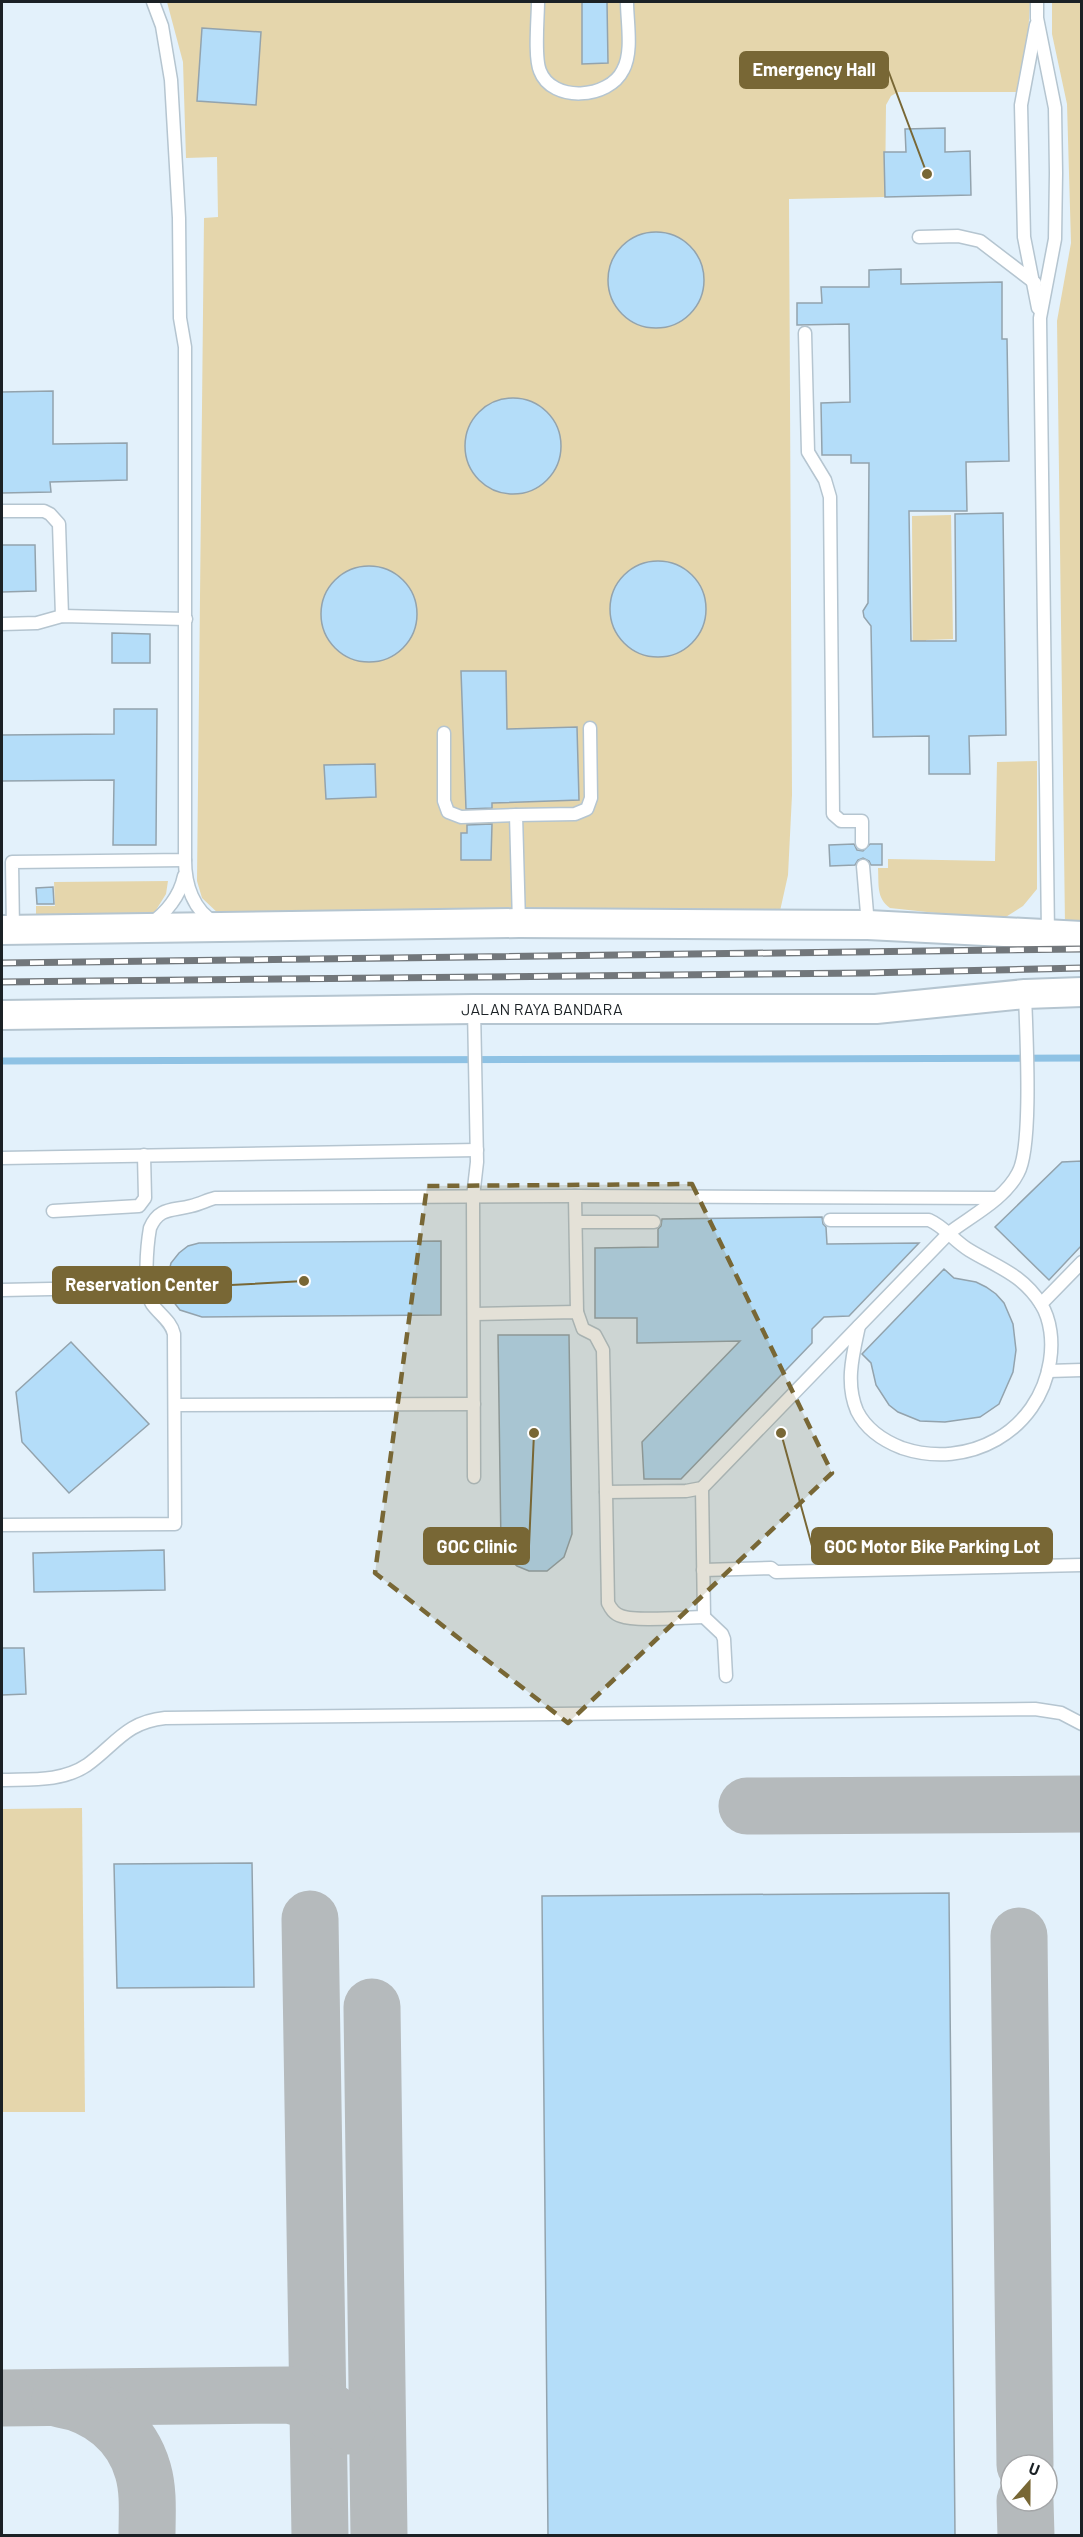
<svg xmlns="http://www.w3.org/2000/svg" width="1083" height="2537" font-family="Barlow,sans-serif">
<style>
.built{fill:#e3f1fb;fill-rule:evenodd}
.green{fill:#e5d6ac}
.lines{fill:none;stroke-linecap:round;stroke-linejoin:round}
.stream{stroke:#8ec2e4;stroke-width:7}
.taxiway{stroke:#b5babc;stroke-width:57}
.building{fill:#b4ddf9;stroke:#93a3ad;stroke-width:1.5}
.service-casing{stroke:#b5c5d0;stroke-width:15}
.tertiary-casing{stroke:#b5c5d0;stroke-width:32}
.service{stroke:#fff;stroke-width:12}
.tertiary{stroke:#fff;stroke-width:28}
.rail-casing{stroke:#72777b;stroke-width:7}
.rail{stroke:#fff;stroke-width:4.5;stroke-dasharray:14;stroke-linecap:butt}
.marked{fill:#786735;fill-opacity:0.2;stroke:#786735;stroke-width:4.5;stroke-dasharray:12 8;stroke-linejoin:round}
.labels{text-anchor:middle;stroke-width:5;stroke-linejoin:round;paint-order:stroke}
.street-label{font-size:16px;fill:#1b2125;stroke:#fff}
.leader{fill:none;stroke:#786735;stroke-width:2}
.callout-dot{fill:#786735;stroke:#fff;stroke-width:2}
.callout{fill:#786735;stroke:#786735;stroke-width:2}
.callout-label{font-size:18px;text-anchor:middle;font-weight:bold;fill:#fff}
</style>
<rect width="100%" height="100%" fill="#f8fcfe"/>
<path class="built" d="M2,2H1081V2535L2,2536ZM1011,2465H1047V2501H1011Z"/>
<g class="green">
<path d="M167,2H1030L1028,37L1018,92H898L891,96L886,105L885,197L789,199L792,795L788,875L780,911L221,916L202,898L197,881L204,218L218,217L217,157L186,158L183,62Z"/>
<path d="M1052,2H1082L1081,931L1065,924L1057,321L1071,243L1067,104L1052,34Z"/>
<path d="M951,515L953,639L926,640L927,698H913L912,516Z"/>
<path d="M1037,761V889L1023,906L1001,920L890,908C876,898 879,884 878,868H888V859L995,861L997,762Z"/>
<path d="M168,881L166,894L151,918H36V906H55L54,882Z"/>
<path d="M82,1808L85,2112H2V1809Z"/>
</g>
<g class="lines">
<path class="stream" d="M2,1061L1082,1058"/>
<g class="taxiway">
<path d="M747,1806L1082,1804"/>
<path d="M310,1919L320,2536"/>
<path d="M1019,1936L1025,2465"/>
<path d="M372,2007L379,2536"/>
<path d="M2,2398L289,2395C313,2400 331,2409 348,2426"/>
<path d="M60,2399C99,2405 132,2432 143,2471C149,2492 147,2514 147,2536"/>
<path d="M1025,2501L1026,2536"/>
</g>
</g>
<g class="building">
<path d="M582,2H607L608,63L582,64Z"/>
<path d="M202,28L261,32L256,105L197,101Z"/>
<path d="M945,128V152L970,151L971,195L885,197L884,152H906L905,129Z"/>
<circle cx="656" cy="280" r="48"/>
<path d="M901,269V284L1002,282V339H1007L1009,461L966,462L967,511H909L911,641H956L955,514L1003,513L1006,735L969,736L970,774H929V736L873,737L871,626L864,617L863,611L868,603L869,463H851V455H822L821,403L850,402L849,324L797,325V303H822L821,287H869V270Z"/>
<path d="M53,391V444L127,443V480L50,482L51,492L2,493V392Z"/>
<circle cx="513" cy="446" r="48"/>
<path d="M2,545H35L36,591L2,592Z"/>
<circle cx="658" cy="609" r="48"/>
<circle cx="369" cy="614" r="48"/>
<path d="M112,633L150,634V663H112Z"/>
<path d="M461,671H506L507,729L577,727L579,800L492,803V808L466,809Z"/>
<path d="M114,709H157L156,845H113L114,780L2,781V735L114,734Z"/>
<path d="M375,764L376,797L326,799L324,765Z"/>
<path d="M492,824L491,860H461V833H467V825Z"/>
<path d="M854,844L857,850L863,851L870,844H882V865H871L869,861L863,858L858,860L855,865L830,866L829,845Z"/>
<path d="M53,887L54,904H37L36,888Z"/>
<path d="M1082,1161V1245L1049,1280L995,1227L1062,1162Z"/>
<path d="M822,1217L823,1224L826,1227L827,1244L919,1243L849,1316L824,1317L812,1329V1343L681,1479H644L642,1442L740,1341L637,1343V1318H595V1248L658,1247V1229L661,1226L662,1219Z"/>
<path d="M441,1241V1315L202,1317L180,1310L172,1300L168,1288V1275L171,1263L179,1253L188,1246L199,1243Z"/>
<path d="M944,1269L954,1278L976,1282L986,1287L996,1294L1004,1303L1013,1324L1016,1350L1013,1372L999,1404L980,1417L945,1422L920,1421L898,1412L889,1405L876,1385L871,1363L862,1354Z"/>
<path d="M498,1335H569L572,1534L564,1557L547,1571H529L517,1566L508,1558L501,1546Z"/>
<path d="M71,1342L149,1424L69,1493L22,1442L16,1392Z"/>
<path d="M164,1550L165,1590L34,1592L33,1553Z"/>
<path d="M2,1648H24L26,1694L2,1695Z"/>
<path d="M252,1863L254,1987L117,1988L114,1864Z"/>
<path d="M949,1893L955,2535H548L542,1896Z"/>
</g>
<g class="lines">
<g class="service-casing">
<g id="service">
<path d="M538,2C538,18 534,57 540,71C552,103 609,99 623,70C633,52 627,22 627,2"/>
<path d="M1037,2V18L1055,108L1056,173L1055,239L1040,318L1048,934"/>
<path d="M1036,25L1021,105L1024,237L1038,308"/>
<path d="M919,237L958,236L980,241L1035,283"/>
<path d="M805,333L808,452L825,480L830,497L833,814L841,821H862V843"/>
<path d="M2,511H44L50,514L59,524L62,616"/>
<path d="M2,624L37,623L62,616L186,619"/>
<path d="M444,733V801L448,812L461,817L516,815"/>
<path d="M185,860C185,884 193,911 216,923"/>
<path d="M863,866L868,925"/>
<path d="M519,923L516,815L575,814L587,809L591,798L590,728"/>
<path d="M150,924C166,913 180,896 184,876"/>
<path d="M13,930L12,862L185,860V347L180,318L179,218L171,80L162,26L153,2"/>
<path d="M474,1009L477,1162L473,1197L474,1477"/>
<path d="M2,1158L477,1150"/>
<path d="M575,1196L577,1312"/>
<path d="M53,1211L139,1206L145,1198L144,1155"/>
<path d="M830,1220H929C945,1227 954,1241 969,1250C997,1267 1022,1274 1041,1304C1051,1320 1053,1342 1050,1361C1039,1432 968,1470 902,1448C884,1441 866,1429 857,1411C845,1383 853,1354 859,1326"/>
<path d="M576,1222H654"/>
<path d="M2,1290L147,1287"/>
<path d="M1041,1304L1082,1262"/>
<path d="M474,1314L577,1312L583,1329L595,1335L603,1350L606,1492L686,1491L702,1488L949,1233C971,1216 1005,1199 1018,1173C1033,1147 1026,1030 1025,994"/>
<path d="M1048,1371L1082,1370"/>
<path d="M175,1405L474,1404"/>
<path d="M606,1492L608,1603C611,1609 614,1614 621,1616C636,1622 686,1617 704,1617L702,1488"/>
<path d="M2,1525L175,1524L174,1334C171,1321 160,1315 152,1304C143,1290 147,1245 150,1228C159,1207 172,1211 191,1206C200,1204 207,1200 215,1198L575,1196L996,1198"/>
<path d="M703,1570L771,1568L776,1572L1082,1565"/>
<path d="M704,1617L722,1634L724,1639L726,1676"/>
<path d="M2,1780C30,1779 62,1782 87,1765C116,1744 126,1722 165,1718L1035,1709L1061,1713L1082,1724"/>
</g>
</g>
<g class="tertiary-casing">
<g id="tertiary">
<path d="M2,930L519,923L868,925L1082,936"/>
<path id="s1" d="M2,1015L474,1009H876L1025,994L1082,992"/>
</g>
</g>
<use href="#service" class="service"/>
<use href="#tertiary" class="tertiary"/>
<g class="rail-casing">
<g id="rail">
<path d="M2,963L1082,949"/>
<path d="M2,982L865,973L1082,968"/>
</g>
</g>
<use href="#rail" class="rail"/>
</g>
<path class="marked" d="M692,1184L832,1473L568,1723L375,1573L427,1186Z"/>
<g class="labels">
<g class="street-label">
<text dy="6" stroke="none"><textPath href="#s1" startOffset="540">JALAN RAYA BANDARA</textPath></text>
</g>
</g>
<path class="leader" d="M927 174L888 70M304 1281L231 1285M781 1433L812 1546M534 1433L529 1546"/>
<g class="callout-dot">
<circle cx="927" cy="174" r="6"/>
<circle cx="304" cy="1281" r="6"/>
<circle cx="781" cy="1433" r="6"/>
<circle cx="534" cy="1433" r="6"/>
</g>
<g class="callout">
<rect x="740" y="52" width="148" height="36" rx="6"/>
<rect x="53" y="1267" width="178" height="36" rx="6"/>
<rect x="812" y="1528" width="240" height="36" rx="6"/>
<rect x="424" y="1528" width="105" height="36" rx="6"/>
</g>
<g class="callout-label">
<text x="814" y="76">Emergency Hall</text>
<text x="142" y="1291">Reservation Center</text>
<text x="932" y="1553">GOC Motor Bike Parking Lot</text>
<text x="477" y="1553">GOC Clinic</text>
</g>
<rect width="1083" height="2537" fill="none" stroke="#1b2125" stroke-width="6"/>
<g transform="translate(1029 2483) rotate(21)"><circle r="28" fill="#ffffff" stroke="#a4a6a8" stroke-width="1.5"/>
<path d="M0-4.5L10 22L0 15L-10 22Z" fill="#786735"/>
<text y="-9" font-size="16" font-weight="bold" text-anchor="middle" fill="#1b2125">U</text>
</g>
</svg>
